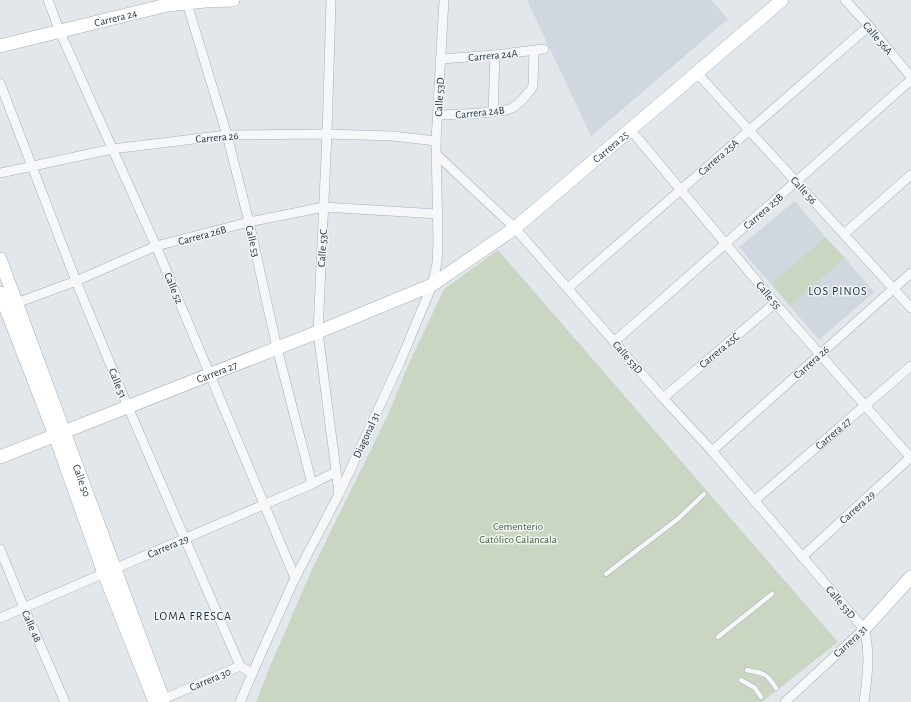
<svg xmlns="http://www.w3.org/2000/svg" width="911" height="702" font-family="'Alegreya Sans',sans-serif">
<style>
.built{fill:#d0d7de}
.green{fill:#cbd6c2}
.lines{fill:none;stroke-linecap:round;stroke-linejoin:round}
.lane-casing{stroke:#a6afb6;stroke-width:5.5}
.street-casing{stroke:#a6afb6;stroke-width:10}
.secondary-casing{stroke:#a6afb6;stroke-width:14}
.lane{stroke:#f5f7f9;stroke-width:4.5}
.street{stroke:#f5f7f9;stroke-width:9}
.secondary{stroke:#fff;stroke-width:13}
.labels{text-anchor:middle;stroke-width:3;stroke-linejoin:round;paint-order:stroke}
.street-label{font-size:11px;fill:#283845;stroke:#f2f6f8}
.park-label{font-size:11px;fill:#456234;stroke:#f2f6f8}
.neighbourhood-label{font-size:12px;letter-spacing:1px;fill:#1a2936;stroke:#f2f6f8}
</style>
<rect width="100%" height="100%" fill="#e2e7eb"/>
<g class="built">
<path d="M527,0H711L728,19L591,136Z"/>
<path d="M795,201L825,237L771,284L739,247Z"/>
<path d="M845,258L874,292L819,340L790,306Z"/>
</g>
<g class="green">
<path d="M825,237L845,258L790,306L771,284Z"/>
<path d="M498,250L838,642L762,702H256L271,664L314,565L388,415L406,370L444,289Z"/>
</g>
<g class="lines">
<g class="lane-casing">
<g id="lane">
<path d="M606,574L679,518L704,494"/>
<path d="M718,637L772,594"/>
<path d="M747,670C764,674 766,672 776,688"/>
<path d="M741,680L755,688L761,697"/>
</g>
</g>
<g class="street-casing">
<g id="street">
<path d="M48,0L60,32L156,246L295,578"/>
<path d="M186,0L227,135L249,222L277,348L312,484"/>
<path d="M331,0L327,134L318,332L339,494"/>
<path d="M845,0L869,26L911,77"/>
<path d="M441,59L495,55L544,49"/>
<path d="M697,73L911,308"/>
<path d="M0,83L76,281L128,407L240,666L252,673"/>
<path d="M493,112L495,55"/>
<path d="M438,115C455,114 499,114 512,108C519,104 529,93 533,86L534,51"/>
<path d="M630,129L775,303L911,458"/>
<path d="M437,155L515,228L663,398L712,451L864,629C871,653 867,678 864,702"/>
<path d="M0,173L112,149L227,135L327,134L392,136L436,141"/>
<path d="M844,234L911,175"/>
<path d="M568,288L869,26"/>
<path d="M11,305L76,281L156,246L249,222L324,207L438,214"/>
<path d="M615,341L911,80"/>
<path d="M663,398L775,303"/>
<path d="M712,451L911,273"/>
<path id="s1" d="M754,501L911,366"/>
<path d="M0,549L24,608L65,702"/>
<path d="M802,557L911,457"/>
<path d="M0,618L312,484L335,472"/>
<path d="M159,701L240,666"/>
<path d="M240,702L259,658L295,578L339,494L401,360L432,285L437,263L438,242L436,141L444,0"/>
<path d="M785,702L864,629"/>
</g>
</g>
<g class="secondary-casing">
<g id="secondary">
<path id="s2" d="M0,46L167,5L205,1L233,0"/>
<path id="s3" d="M0,259L163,699V702"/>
<path d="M0,293L55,435L104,573L155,702"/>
<path id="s4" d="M0,457L318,332L432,285L515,228L782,0"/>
<path d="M864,629L911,577"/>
</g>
</g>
<use href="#lane" class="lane"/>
<use href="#street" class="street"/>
<use href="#secondary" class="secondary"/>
</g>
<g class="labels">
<g class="street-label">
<text dy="4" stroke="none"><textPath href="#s2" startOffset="119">Carrera 24</textPath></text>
<text transform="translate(878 38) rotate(50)" y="4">Calle 56A</text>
<text transform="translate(493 55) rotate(-5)" y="4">Carrera 24A</text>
<text transform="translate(439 97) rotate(-87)" y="4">Calle 53D</text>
<text transform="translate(480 112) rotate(-6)" y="4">Carrera 24B</text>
<text transform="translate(217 137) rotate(-5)" y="4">Carrera 26</text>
<text dy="4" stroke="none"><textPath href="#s4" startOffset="691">Carrera 25</textPath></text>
<text transform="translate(718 157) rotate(-41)" y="4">Carrera 25A</text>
<text transform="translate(804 190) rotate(48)" y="4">Calle 56</text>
<text transform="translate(763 211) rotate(-41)" y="4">Carrera 25B</text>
<text transform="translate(202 235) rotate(-15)" y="4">Carrera 26B</text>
<text transform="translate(253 241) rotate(77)" y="4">Calle 53</text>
<text transform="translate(322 248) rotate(-87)" y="4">Calle 53C</text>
<text transform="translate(174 288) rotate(67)" y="4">Calle 52</text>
<text transform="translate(769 295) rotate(50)" y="4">Calle 55</text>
<text transform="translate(719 350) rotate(-40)" y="4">Carrera 25C</text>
<text transform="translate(628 357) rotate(49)" y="4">Calle 53D</text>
<text transform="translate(811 362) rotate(-42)" y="4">Carrera 26</text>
<text dy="4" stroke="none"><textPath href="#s4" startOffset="233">Carrera 27</textPath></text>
<text transform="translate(118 383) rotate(68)" y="4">Calle 51</text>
<text dy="4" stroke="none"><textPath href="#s1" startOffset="104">Carrera 27</textPath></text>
<text transform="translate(366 435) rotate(-65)" y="4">Diagonal 31</text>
<text dy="4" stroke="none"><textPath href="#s3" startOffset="236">Calle 50</textPath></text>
<text transform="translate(857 507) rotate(-42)" y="4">Carrera 29</text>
<text transform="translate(168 546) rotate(-23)" y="4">Carrera 29</text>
<text transform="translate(841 602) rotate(50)" y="4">Calle 53D</text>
<text transform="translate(32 626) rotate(66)" y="4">Calle 48</text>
<text transform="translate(850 641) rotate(-43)" y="4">Carrera 31</text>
<text transform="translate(210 679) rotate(-23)" y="4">Carrera 30</text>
</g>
<g class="park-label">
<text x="518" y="530">Cementerio<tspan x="518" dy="13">Católico Calancala</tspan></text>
</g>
<g class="neighbourhood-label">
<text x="838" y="295">LOS PINOS</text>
<text x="193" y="620">LOMA FRESCA</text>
</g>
</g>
</svg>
